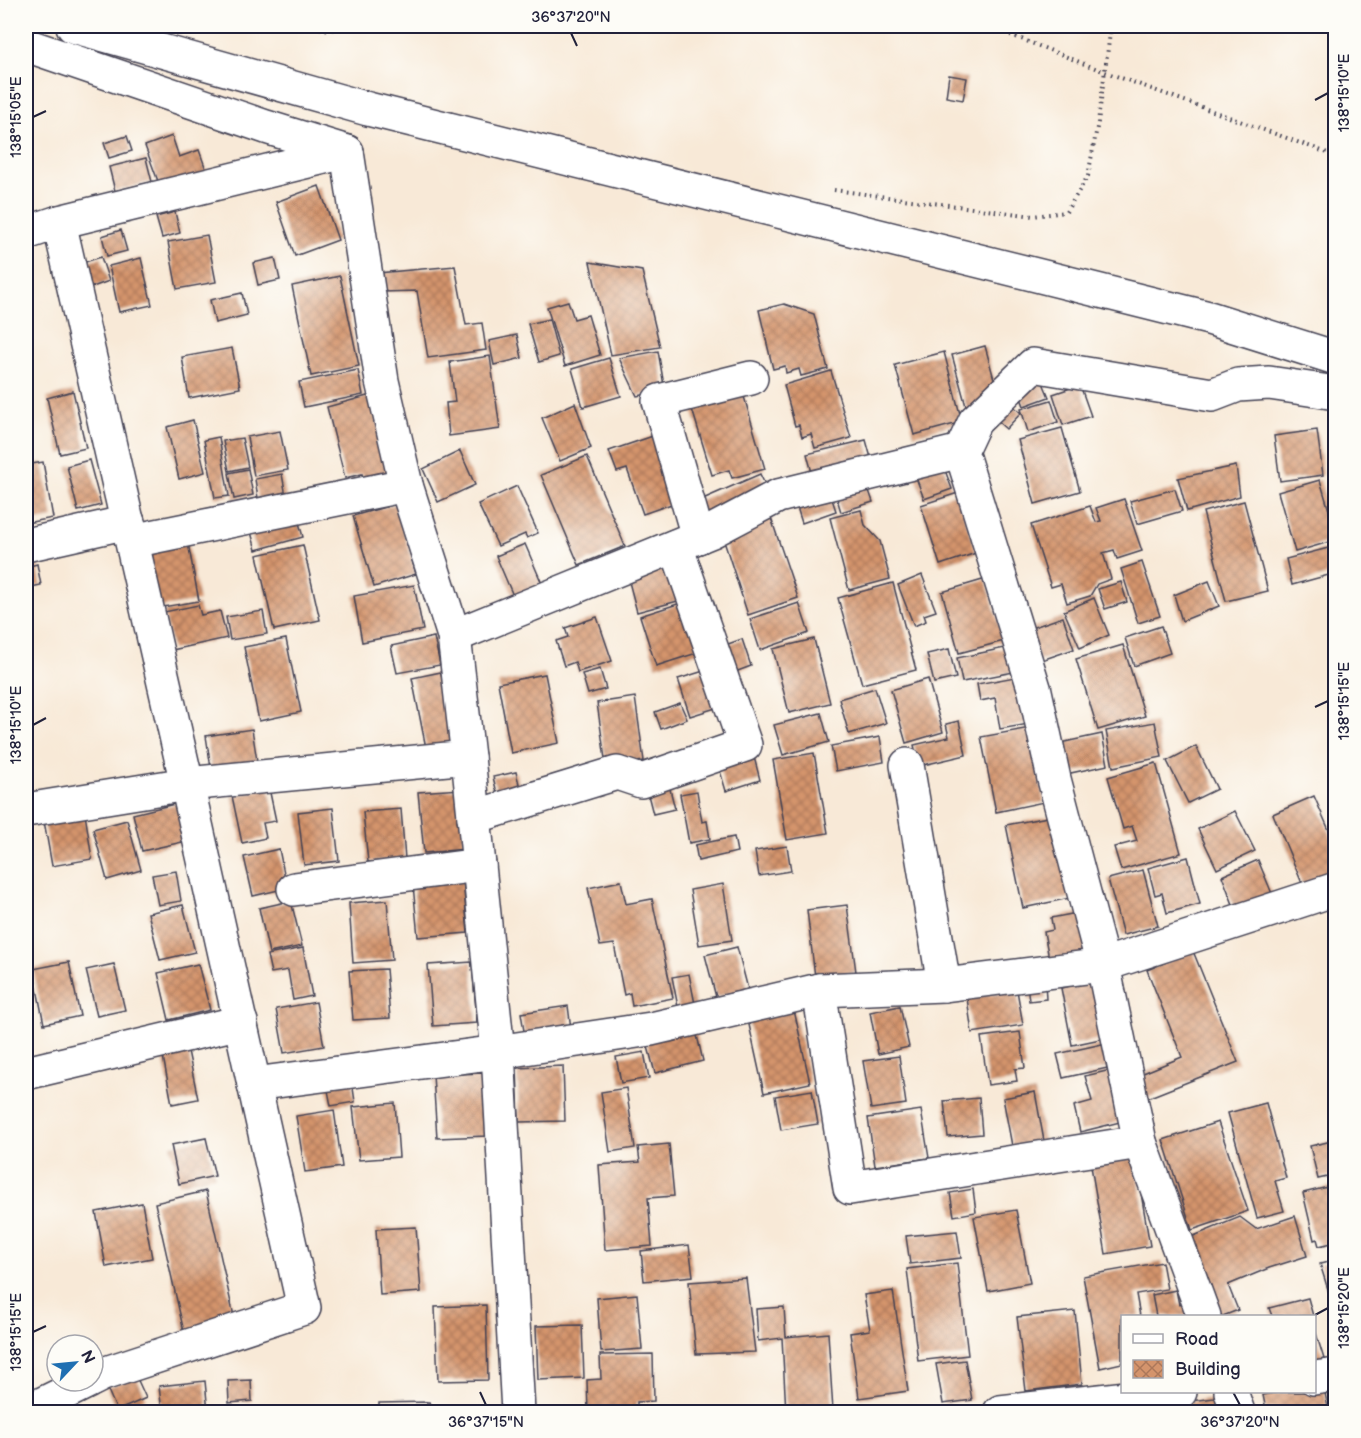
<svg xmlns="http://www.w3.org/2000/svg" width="1361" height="1438" font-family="'Balsamiq Sans',sans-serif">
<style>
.building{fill:url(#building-cross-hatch)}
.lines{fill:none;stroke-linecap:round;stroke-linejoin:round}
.minor-casing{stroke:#424052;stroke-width:36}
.path{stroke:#424052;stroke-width:4;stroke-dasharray:1.5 4.5;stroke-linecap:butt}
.minor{stroke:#fff;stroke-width:33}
.ticks{fill:none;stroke:#22223b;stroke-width:2}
.neatline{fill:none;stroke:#22223b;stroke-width:2}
.ticks-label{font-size:15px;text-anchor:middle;fill:#22223b}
</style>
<defs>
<pattern id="building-cross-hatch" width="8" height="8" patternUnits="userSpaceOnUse" patternTransform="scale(1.5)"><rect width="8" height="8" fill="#d4946c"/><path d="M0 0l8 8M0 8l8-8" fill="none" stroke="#ac785a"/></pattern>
</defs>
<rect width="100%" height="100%" fill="#fdfcf7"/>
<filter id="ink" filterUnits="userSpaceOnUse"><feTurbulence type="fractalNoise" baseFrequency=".0167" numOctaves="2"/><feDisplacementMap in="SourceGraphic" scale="12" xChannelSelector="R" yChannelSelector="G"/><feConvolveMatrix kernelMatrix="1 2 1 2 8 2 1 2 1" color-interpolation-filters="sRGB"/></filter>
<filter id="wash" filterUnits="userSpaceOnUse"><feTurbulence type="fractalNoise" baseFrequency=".008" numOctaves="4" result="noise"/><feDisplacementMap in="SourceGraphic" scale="24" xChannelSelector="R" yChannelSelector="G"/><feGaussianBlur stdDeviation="1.35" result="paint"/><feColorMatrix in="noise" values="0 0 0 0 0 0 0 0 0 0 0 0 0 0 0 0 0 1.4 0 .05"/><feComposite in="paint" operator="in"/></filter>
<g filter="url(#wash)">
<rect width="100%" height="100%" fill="#f8e9d7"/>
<g id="blocks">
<g class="building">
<path d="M949,75L967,78L963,100L946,97Z"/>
<path d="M127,136L132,151L109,158L104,143Z"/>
<path d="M172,136L179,157L199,150L208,175L162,192L145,146Z"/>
<path d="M146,158L152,182L115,191L109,167Z"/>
<path d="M319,186L338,240L295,256L276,202Z"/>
<path d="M29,192L37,218L26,222V194Z"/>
<path d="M175,212L180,233L162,238L156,217Z"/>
<path d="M121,230L127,251L107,256L102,236Z"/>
<path d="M207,235L216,282L177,289L168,242Z"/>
<path d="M101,257L109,281L87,289L79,264Z"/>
<path d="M141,258L152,305L119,312L109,266Z"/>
<path d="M275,258L280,280L258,285L253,263Z"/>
<path d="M590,262L642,271L660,347L611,355Z"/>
<path d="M455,266L466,325L482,323L486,350L428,358L417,291L381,292L378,273Z"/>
<path d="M340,276L359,366L311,376L292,286Z"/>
<path d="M242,293L247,315L215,323L210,300Z"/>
<path d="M568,301L574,319L588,315L600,355L565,366L547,307Z"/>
<path d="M784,304L814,314L828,369L801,376L799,369L786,373L785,366L773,369L759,310Z"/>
<path d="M549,319L559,356L539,362L528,324Z"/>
<path d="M517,335L522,358L494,365L489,341Z"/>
<path d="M985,346L997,390L969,417L952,355Z"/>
<path d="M232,348L240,388L189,398L182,357Z"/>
<path d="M658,351L665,391L637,396L619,358Z"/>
<path d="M944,352L962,422L914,435L895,365Z"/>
<path d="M490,356L500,429L449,436L446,403L455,402L450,362Z"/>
<path d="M609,358L621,396L583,407L572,369Z"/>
<path d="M358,370L363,395L304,407L299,382Z"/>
<path d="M831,371L851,438L815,448L811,434L802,437L799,425L795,426L784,385Z"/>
<path d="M1041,378L1049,397L1024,406L1017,387Z"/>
<path d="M1080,385L1091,416L1063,425L1053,394Z"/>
<path d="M73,391L86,448L60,454L47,398Z"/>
<path d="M743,393L765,469L732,478L729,470L712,475L692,409Z"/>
<path d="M371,395L392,473L364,481L362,474L345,478L327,407Z"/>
<path d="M1051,400L1058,422L1028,432L1021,409Z"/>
<path d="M1008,401L1021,413L1006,429L993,417Z"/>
<path d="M575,403L591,448L560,461L542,418Z"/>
<path d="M193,420L205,472L179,479L167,427Z"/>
<path d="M1062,428L1080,491L1035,504L1018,440Z"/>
<path d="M1317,430L1323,475L1280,481L1274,436Z"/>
<path d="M280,431L288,470L254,476L247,437Z"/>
<path d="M653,436L683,500L643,514L627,469L617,472L609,451Z"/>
<path d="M219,437L229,496L215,498L204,440Z"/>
<path d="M242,438L248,467L229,471L223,441Z"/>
<path d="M866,440L873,465L814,480L807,454Z"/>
<path d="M460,451L475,485L438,502L423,469Z"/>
<path d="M587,456L625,546L579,565L541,475Z"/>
<path d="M89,460L101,505L78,511L67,466Z"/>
<path d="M43,462L53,518L26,523V465Z"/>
<path d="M942,462L952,489L924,499L914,472Z"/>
<path d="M1236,466L1240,496L1187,511L1178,478Z"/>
<path d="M248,469L253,495L234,499L229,473Z"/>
<path d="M282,474L288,507L258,498L255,479Z"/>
<path d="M760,474L769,493L704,522L696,502Z"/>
<path d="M1320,480L1336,534V540L1295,552L1278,492Z"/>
<path d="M866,482L873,502L841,512L835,492Z"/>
<path d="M517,486L538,533L527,538L525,534L498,546L478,504Z"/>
<path d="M1175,489L1182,511L1137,524L1130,501Z"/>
<path d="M830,493L836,511L802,523L796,504Z"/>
<path d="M958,493L976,553L940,565L921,505Z"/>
<path d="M1124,499L1142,551L1117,559L1114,550L1103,553L1111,579L1097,584L1090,596L1067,603L1061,584L1051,587L1031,525L1090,506L1096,522L1101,521L1096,508Z"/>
<path d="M1244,501L1268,591L1226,601L1203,512Z"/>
<path d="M396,504L416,574L374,587L353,516Z"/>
<path d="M861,510L865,525L880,541L890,579L849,590L830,518Z"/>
<path d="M771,518L798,598L748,615L722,535Z"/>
<path d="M298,519L303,537L256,550L251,532Z"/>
<path d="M188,543L199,601L157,608L146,551Z"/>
<path d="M525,544L546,593L517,605L496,556Z"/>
<path d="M303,545L320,620L274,630L257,555Z"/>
<path d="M1336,546V573L1292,585L1286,559Z"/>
<path d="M1142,562L1160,616L1138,623L1121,569Z"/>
<path d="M37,564L41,585L26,588V567Z"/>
<path d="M680,565L689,598L637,612L628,578Z"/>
<path d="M922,575L936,611L924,615L926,621L914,626L898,585Z"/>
<path d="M986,579L1004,641L959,653L942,592Z"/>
<path d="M1209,581L1219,606L1182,621L1174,595Z"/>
<path d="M1121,582L1127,602L1105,609L1098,589Z"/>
<path d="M893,583L916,670L862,684L838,598Z"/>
<path d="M414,585L423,630L362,642L354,596Z"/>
<path d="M1094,598L1109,635L1080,648L1064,611Z"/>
<path d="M687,601L703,651L656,666L640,616Z"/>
<path d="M799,603L809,633L760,650L750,619Z"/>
<path d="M198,605L201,615L220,611L227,638L172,650L164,612Z"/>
<path d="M263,611L267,634L230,640L226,617Z"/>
<path d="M597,617L612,661L578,672L575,662L564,666L556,641L568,637L565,628Z"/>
<path d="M1063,617L1074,649L1039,661L1028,629Z"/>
<path d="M1161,626L1170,653L1134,666L1125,638Z"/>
<path d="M434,637L440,665L397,673L391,646Z"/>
<path d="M286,639L301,712L259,721L244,647Z"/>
<path d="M742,639L751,666L727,675L717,648Z"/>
<path d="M814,639L830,703L789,713L773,649Z"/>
<path d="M1123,645L1145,716L1098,730L1076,659Z"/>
<path d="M1014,646L1019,671L962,682L957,658Z"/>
<path d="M949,649L956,678L934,683L927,654Z"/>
<path d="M600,669L606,689L588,694L582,674Z"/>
<path d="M707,670L719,707L690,716L678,679Z"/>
<path d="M441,672L455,742L426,748L412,678Z"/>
<path d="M545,674L559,743L511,753L498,683Z"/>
<path d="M1020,676L1029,724L1000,729L995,698L980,701L977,684Z"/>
<path d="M928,679L943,732L906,743L891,690Z"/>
<path d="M875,688L886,723L849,734L839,699Z"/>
<path d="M635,697L644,761L606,766L597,703Z"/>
<path d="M680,703L687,719L661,729L655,712Z"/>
<path d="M821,713L829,742L783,755L774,725Z"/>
<path d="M959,721L966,755L919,766L914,745L949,737L946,724Z"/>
<path d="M1155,722L1162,757L1113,767L1106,731Z"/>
<path d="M1030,728L1044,802L996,812L981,737Z"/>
<path d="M252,729L257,761L211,768L206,736Z"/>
<path d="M1102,734L1108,765L1066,774L1060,743Z"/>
<path d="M880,737L884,762L836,771L831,746Z"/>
<path d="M1196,746L1217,789L1188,803L1167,761Z"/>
<path d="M753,753L760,780L726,791L718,764Z"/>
<path d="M814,753L828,833L787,840L773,760Z"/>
<path d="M1156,763L1181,853L1121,870L1114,847L1137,841L1132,826L1123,829L1108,777Z"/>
<path d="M516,772L521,792L498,797L493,777Z"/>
<path d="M668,781L675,809L653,814L646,787Z"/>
<path d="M269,788L276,821L263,823L266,838L242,843L232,796Z"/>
<path d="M461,789L465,849L424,853L418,792Z"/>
<path d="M697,791L702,822L707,821L710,839L689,843L680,794Z"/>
<path d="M1314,796L1336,846V874L1304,888L1273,814Z"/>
<path d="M179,803L187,841L142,851L133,814Z"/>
<path d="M333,808L339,861L304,865L298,812Z"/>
<path d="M401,809L405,859L368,862L363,812Z"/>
<path d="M1235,811L1255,851L1217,869L1198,829Z"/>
<path d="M85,814L92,859L52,866L44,821Z"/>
<path d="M1053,816L1070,898L1023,908L1006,825Z"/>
<path d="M127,820L141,870L107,880L93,829Z"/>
<path d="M734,837L737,852L698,861L695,845Z"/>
<path d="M787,846L791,871L759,876L755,851Z"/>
<path d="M279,849L287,888L253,896L244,857Z"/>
<path d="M1188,857L1200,904L1167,913L1162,893L1155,895L1148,868Z"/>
<path d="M1258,860L1273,896L1236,912L1222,876Z"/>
<path d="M1143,870L1158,926L1123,935L1108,879Z"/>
<path d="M176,871L181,901L158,905L152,875Z"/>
<path d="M463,880L468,933L418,937L413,885Z"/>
<path d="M621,881L626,904L652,899L673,998L632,1006L630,993L624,995L614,944L600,946L588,888Z"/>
<path d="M723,884L732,940L699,945L690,890Z"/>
<path d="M387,900L392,960L353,963L349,903Z"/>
<path d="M291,901L302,946L269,953L259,908Z"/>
<path d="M183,905L195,952L160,960L148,913Z"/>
<path d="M847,905L856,972L815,977L807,910Z"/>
<path d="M1082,912L1091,955L1050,964L1044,932L1053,930L1051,918Z"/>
<path d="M737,947L748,989L716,997L705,955Z"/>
<path d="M303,948L312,996L293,1000L288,970L271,973L267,955Z"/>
<path d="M1193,951L1238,1062L1145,1099L1136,1076L1182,1057L1147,970Z"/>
<path d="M69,962L80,1016L44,1024L33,969Z"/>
<path d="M472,962L477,1023L433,1026L428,965Z"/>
<path d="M114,964L125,1010L97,1016L86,970Z"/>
<path d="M198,964L210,1010L169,1020L158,973Z"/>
<path d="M386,969L390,1018L353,1020L349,971Z"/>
<path d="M689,974L696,1009L679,1012L672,977Z"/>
<path d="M1099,980L1110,1037L1072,1045L1061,988Z"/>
<path d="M1045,982L1046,999L1029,1001L1027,984Z"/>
<path d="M1017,990L1023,1025L972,1033L967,998Z"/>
<path d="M316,1002L324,1046L284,1053L276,1009Z"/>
<path d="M568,1006L572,1036L526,1043L521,1013Z"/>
<path d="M900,1006L909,1047L878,1054L870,1012Z"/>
<path d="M794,1010L810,1083L764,1093L748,1020Z"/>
<path d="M695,1027L703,1061L655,1073L646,1039Z"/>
<path d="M1020,1032L1025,1068L1015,1069L1017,1081L988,1085L981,1037Z"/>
<path d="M1107,1043L1112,1067L1063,1078L1057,1054Z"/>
<path d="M187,1046L198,1099L172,1104L162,1051Z"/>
<path d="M644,1052L649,1078L621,1083L616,1057Z"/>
<path d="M899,1056L906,1104L871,1109L863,1061Z"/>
<path d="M563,1066L565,1121L519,1122L517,1068Z"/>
<path d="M1111,1070L1124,1121L1080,1132L1074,1106L1092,1101L1085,1076Z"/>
<path d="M484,1073L487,1136L437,1138L433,1075Z"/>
<path d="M352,1081L355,1102L331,1106L327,1085Z"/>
<path d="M626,1088L635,1148L610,1152L601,1092Z"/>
<path d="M812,1090L818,1124L781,1130L775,1096Z"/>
<path d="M1035,1092L1044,1141L1012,1146L1003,1098Z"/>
<path d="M979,1098L982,1134L948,1137L944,1101Z"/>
<path d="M395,1103L399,1157L359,1160L353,1107Z"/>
<path d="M1266,1103L1286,1178L1275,1181L1284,1211L1257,1218L1228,1113Z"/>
<path d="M334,1110L342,1167L305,1172L296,1116Z"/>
<path d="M921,1110L929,1158L875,1166L868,1118Z"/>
<path d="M1218,1122L1248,1211L1192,1230L1163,1140Z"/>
<path d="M206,1138L215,1176L179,1184L171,1145Z"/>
<path d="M1332,1141L1336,1156V1175L1318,1179L1310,1146Z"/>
<path d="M669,1144L674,1196L648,1198L652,1246L605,1250L599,1165L640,1162L638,1147Z"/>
<path d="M1135,1158L1150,1246L1106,1254L1091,1166Z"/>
<path d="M1336,1185V1242L1319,1246L1317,1239L1314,1240L1303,1193Z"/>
<path d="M973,1189L976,1212L954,1216L950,1193Z"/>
<path d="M206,1191L235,1321L184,1332L155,1203Z"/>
<path d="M142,1203L152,1258L106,1267L96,1212Z"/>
<path d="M1016,1210L1030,1283L988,1291L974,1217Z"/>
<path d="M1295,1216L1307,1256L1269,1268L1228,1285L1238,1310L1223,1316H1215L1184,1240L1240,1217L1256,1229Z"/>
<path d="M416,1227L421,1292L380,1295L376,1229Z"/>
<path d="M957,1231L961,1258L910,1264L906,1236Z"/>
<path d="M689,1245L693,1276L644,1281L641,1251Z"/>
<path d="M1336,1260V1312H1335L1320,1264Z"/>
<path d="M1162,1262L1167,1289L1136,1294L1140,1316H1122V1363L1100,1368L1083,1276Z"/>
<path d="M957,1263L968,1355L918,1361L907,1269Z"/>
<path d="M746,1278L755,1352L696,1354L689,1282Z"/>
<path d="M1176,1290L1179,1305L1191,1303L1194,1316H1156L1152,1295Z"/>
<path d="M893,1291L908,1391L859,1398L850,1333L870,1330L864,1295Z"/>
<path d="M637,1294L642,1349L601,1352L597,1298Z"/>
<path d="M1308,1298L1313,1316H1272L1269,1308Z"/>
<path d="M486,1305L488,1380L438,1381L435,1307Z"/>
<path d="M784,1307L786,1337L828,1333L833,1411L786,1412L782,1338L758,1341L756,1309Z"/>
<path d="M1075,1311L1082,1384L1026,1391L1017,1317Z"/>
<path d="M582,1325L584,1378L538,1380L536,1326Z"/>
<path d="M1314,1327L1324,1359L1314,1362Z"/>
<path d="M653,1354L654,1401L637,1402V1412H588L587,1380L601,1379L600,1355Z"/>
<path d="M965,1360L972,1400L943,1404L936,1364Z"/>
<path d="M136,1376L146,1398L117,1411L107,1388Z"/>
<path d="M251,1380L252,1401L229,1403L228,1381Z"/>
<path d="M205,1381L208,1412H162L159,1386Z"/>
<path d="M1323,1383L1329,1412H1279L1278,1408L1266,1410L1263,1395L1279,1392H1314Z"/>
<path d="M1230,1396L1233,1412H1168L1167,1404Z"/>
<path d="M430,1402V1412H379V1403Z"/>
</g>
</g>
</g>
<g filter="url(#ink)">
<use href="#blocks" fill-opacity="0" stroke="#424052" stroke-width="1.5"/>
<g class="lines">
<g class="minor-casing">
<g id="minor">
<path d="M73,26L368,109L1209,318L1336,358"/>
<path d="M26,45L266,127L347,152"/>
<path d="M347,152L382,381L406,485L454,636L468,757L498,1052L518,1412"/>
<path d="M59,222L187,784L304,1308L103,1374L93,1379"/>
<path d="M26,233L59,222L345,152"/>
<path d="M698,537L659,401L751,378"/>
<path d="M132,541L406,485"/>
<path d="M26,545L128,522"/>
<path d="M454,636L712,531L778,496L961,451"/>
<path d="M907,765L944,985"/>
<path d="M26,810L187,784L468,757"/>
<path d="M474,817L617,773L641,781L745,745L676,546"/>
<path d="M294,889L479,865"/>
<path d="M819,990L850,1188L1140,1142"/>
<path d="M26,1073L241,1022"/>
<path d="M254,1084L498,1052L651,1029L819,990L944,985L1103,965L1336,889"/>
<path d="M1204,1316L1140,1142L1103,965L1054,779L1035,691L961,451L975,421L1033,365L1212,395L1238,385L1269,383L1336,393"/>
<path d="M1314,1378L1336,1375"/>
<path d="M1231,1392L1238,1412"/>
<path d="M26,1412L89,1381"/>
<path d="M1000,1412L1180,1392"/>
</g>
</g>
<g class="path">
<path d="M308,26L330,30L344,26"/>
<path d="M988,26L1105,72L1336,156"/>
<path d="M834,190L1033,216L1066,212L1088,176L1098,122L1111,26"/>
</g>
<use href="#minor" class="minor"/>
</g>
</g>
<path class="ticks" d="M571,33L577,46M1315,100L1328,93M33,117L46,111M1315,707L1328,701M33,725L46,718M1315,1315L1328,1308M33,1332L46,1326M480,1392L486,1405M1233,1392L1240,1405"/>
<rect width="1361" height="1438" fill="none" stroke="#fdfcf7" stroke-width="66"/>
<rect x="1121" y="1315" width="195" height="78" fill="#fdfcf7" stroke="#a5a5ac" stroke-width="1.5"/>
<rect x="1133" y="1334" width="30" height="9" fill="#ffffff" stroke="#a5a5ac" stroke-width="1.5"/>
<text x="1175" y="1345" font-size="18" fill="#22223b">Road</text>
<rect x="1133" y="1360" width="30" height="18" fill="url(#building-cross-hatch)" stroke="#a5a5ac" stroke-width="1.5"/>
<text x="1175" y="1375" font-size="18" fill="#22223b">Building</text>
<g transform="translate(75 1363) rotate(64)"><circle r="28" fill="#fdfcf7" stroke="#a5a5ac" stroke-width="1.5"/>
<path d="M0-4.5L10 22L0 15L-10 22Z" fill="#1f6fb2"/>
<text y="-9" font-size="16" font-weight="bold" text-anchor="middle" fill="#22223b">N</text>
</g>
<rect x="33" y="33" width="1295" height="1372" class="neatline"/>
<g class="ticks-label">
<text x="571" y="22">36°37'20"N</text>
<text transform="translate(1344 93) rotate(-90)" y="5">138°15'10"E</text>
<text transform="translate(16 117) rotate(-90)" y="5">138°15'05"E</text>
<text transform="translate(1344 701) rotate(-90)" y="5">138°15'15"E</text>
<text transform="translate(16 725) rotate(-90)" y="5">138°15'10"E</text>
<text transform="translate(1344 1308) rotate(-90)" y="5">138°15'20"E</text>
<text transform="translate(16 1332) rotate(-90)" y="5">138°15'15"E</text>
<text x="486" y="1427">36°37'15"N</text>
<text x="1240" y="1427">36°37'20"N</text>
</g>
</svg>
